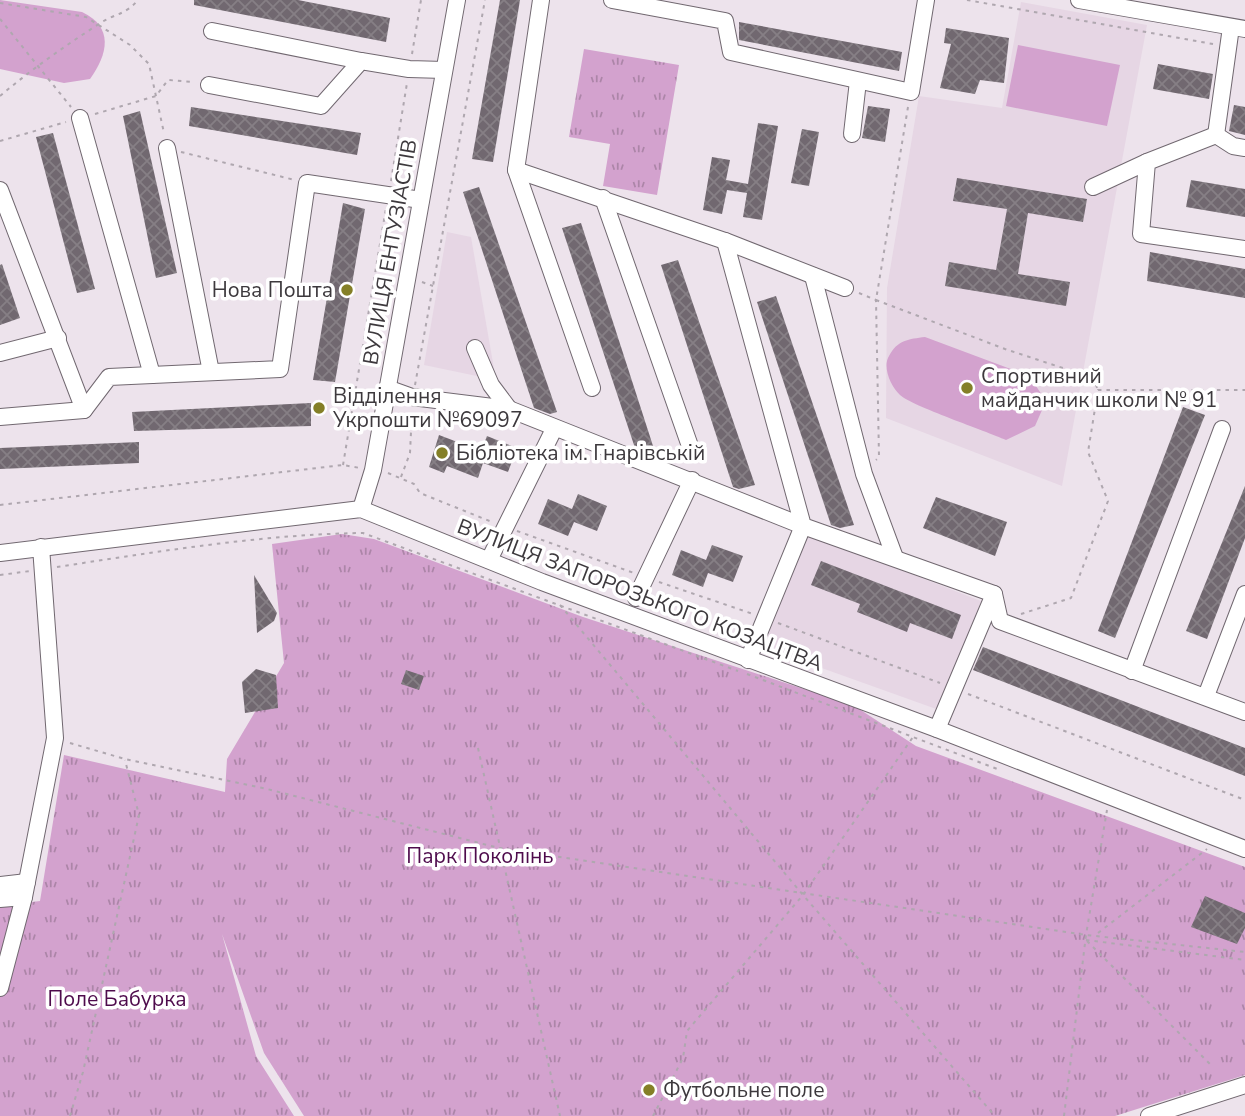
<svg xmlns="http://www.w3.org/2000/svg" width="1245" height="1116" font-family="'Nunito Sans',sans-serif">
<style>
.built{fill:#e6d6e4}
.grass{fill:#d3a2ce}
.park{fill:url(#park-tufts)}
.building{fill:url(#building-cross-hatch)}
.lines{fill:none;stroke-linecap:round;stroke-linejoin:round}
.minor-casing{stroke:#716870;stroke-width:18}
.path{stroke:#afa7af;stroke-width:2;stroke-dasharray:3.5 5;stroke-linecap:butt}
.minor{stroke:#fff;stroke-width:16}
.poi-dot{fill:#847f27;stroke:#fff;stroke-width:2.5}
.labels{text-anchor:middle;stroke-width:7;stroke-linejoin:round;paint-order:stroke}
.street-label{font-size:21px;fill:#3d393d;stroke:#fff}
.poi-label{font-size:21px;fill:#3d393d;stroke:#fff;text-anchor:start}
.park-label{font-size:21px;fill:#4e0b4c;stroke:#fff}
</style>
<defs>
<pattern id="park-tufts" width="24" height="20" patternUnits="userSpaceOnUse" patternTransform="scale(1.75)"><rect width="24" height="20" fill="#d3a2ce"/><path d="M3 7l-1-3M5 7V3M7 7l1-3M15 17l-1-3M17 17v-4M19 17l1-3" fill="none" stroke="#ac85a8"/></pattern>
<pattern id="building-cross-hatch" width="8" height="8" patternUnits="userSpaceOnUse" patternTransform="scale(1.75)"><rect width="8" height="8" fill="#716870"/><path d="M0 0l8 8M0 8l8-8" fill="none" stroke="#867f85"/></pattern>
</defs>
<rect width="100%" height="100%" fill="#ede3ec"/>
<g class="built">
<path d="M1021,2L1147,25L1062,486L886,418L887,288L919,96L1002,108Z"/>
<path d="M447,232L471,237L496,380L424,365Z"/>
<path d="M808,534L981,601L939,710L763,647Z"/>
</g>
<g class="grass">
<path d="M0,0L82,12C114,27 108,54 90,79L64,83L0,69Z"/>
<path d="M1018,45L1120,65L1107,126L1006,106Z"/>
<path d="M925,337L1024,374L1032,380L1046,401L1035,426L1006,440C986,431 912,406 900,395C891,387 882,367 889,356C897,340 909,339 925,337Z"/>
</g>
<g class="park">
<path d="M584,49L679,65L657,195L603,186L610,144L569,137Z"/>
<path d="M342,534L374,539L583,617L853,705L916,746L1245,867V1075L1115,1116H304L264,1053L222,934L256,1056L294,1116H0V906L40,901L64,755L225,792L227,759L284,663L272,544Z"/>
</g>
<g class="building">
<path d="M194,0H298L390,18L386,42L194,5Z"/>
<path d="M500,0H520L493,162L472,159Z"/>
<path d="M739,22L902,52L899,71L739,40Z"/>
<path d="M946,28L1009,38L1004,83L980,80L975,94L940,88L951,44L944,43Z"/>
<path d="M1158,64L1213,74L1209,99L1153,89Z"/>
<path d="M1234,105L1245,107V135L1229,131Z"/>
<path d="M868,106L890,109L885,142L862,138Z"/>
<path d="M191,107L361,133L357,155L189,126Z"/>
<path d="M140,111L177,273L156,278L123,116Z"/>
<path d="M758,123L778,126L762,220L743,217L747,193L727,190L722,214L703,210L712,157L730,160L726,180L748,184Z"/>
<path d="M802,129L819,132L809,186L791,183Z"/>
<path d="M53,133L95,289L77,293L36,137Z"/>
<path d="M957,178L1087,199L1083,222L1028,213L1018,274L1070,282L1066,306L945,286L949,262L996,270L1007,209L953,201Z"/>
<path d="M1191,180L1245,189V217L1186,207Z"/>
<path d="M479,187L557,412L550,414L534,408L463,192Z"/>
<path d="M343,203L365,209L335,382L313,380Z"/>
<path d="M581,223L654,449L645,452L635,448L562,228Z"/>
<path d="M1150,252L1245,269V298L1147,281Z"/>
<path d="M678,260L755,485L739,489L733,487L661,265Z"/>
<path d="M2,264L20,318L0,325V265Z"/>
<path d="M776,296L854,525L840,528L831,525L757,302Z"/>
<path d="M311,403V426L134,431L132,412Z"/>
<path d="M1183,407L1205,415L1115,638L1098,631Z"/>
<path d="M439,435L481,451L487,436L517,448L508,472L483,463L478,478L447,466L444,473L429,467Z"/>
<path d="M139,442V463L0,469V448Z"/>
<path d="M1245,486V538L1207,639L1186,631Z"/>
<path d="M578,494L607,506L597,531L574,522L568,536L538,524L548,499L572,509Z"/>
<path d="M936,497L1007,522L995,556L923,528Z"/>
<path d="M712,545L743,556L733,582L708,573L703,587L672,575L681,550L706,560Z"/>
<path d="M821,561L961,615L952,639L910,623L907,632L857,612L860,604L811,585Z"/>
<path d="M254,575L277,613L274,621L257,633Z"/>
<path d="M983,647L1245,748V776L973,670Z"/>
<path d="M256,669L276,675L278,708L245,713L242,682Z"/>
<path d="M406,670L424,676L419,690L401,684Z"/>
<path d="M1205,896L1245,913V928L1237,944L1191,927Z"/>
</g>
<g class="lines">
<g class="minor-casing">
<g id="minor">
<path d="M541,0L516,170L592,388"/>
<path d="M612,0L725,21L731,52L911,92L926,0"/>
<path d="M1079,0L1245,29"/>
<path d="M212,31L361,61"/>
<path d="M209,85L321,106L361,61L409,69L444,70"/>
<path d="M80,118L152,375"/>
<path d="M852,134L858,81"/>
<path d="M1216,135L1147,162L1141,234L1245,249"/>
<path d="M1216,135L1231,27"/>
<path d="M1216,135L1233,146L1245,148"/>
<path d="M167,148L211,372"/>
<path d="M516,170L725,241L845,288"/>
<path d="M1093,187L1147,162"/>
<path d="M0,190L84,410"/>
<path d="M603,198L691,449"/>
<path d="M725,241L803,526L994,594"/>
<path d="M813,276L864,474L894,555"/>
<path d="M475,348L491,385L509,409"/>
<path d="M0,353L58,338"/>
<path d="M387,388L412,397L509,409L803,526L748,660"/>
<path d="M0,417L84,410L109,377L280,369L307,183L421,200"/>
<path d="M361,509L373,470L457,0"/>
<path d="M0,553L361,509L542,582L937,729L1245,849"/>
<path d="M489,560L554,429"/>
<path d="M636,598L692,480"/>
<path d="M1132,671L1222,429"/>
<path d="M1206,696L1245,594"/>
<path d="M937,729L994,594L1000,621L1245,712"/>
<path d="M0,885L27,882"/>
<path d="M0,899L24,897"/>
<path d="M0,988L24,897L55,738L41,547"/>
<path d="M1149,1116L1245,1085"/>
</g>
</g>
<g class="path">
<path d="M967,0L1213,44"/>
<path d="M0,3L86,17L130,45L149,64L164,133"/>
<path d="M0,19L71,107"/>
<path d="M412,54L421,0"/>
<path d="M0,96C32,69 66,45 102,22C117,13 125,15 138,0"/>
<path d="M908,107L876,300L1005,349L1093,378L1098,390"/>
<path d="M95,114L156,96L168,80L194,82"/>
<path d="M0,141L66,122"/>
<path d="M181,152L295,180"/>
<path d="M391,181L407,83"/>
<path d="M375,276L393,278"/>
<path d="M422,282L433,286"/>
<path d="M859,293L876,300L879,457L876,460"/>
<path d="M415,385L485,0"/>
<path d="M343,465L386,208"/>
<path d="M388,473L414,484L420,493L492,522"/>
<path d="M401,477L410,453L412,411"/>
<path d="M0,505L343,465L360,468"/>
<path d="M517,531L634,573"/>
<path d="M57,567C155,552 264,534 363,533L738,671"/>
<path d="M0,575L30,571"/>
<path d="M659,582L753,614"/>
<path d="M560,605L803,895L995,1116"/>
<path d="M1021,614L1071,598L1108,501L1088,452L1098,390H1245"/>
<path d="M778,623L940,683"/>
<path d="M747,674L1000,770"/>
<path d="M968,694L1245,800"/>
<path d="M70,743L125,759L267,789L499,848L1086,935L1245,952"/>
<path d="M478,748L560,1116"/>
<path d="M1098,933L1207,849"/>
<path d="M1086,940L1245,960"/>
<path d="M1087,941L1210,1064"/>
<path d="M70,1116L83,1072L139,815L125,760"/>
<path d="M653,1116L683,1058L687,1031L803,895L913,737"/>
<path d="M1064,1116L1086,935L1107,810"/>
</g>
<use href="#minor" class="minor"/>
</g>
<g class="poi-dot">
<circle cx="347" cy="290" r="7"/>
<circle cx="967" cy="388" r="7"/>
<circle cx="319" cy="408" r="7"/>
<circle cx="442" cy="453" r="7"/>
<circle cx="649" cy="1090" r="7"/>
</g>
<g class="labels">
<g class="street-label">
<text transform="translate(390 252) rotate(-80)" y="7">ВУЛИЦЯ ЕНТУЗІАСТІВ</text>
<text transform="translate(640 595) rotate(21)" y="7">ВУЛИЦЯ ЗАПОРОЗЬКОГО КОЗАЦТВА</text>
</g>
<g class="poi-label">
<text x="333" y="297" text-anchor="end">Нова Пошта</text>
<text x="981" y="383">Спортивний<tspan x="981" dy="24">майданчик школи № 91</tspan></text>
<text x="333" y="403">Відділення<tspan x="333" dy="24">Укрпошти №69097</tspan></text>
<text x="456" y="460">Бібліотека ім. Гнарівській</text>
<text x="663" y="1097">Футбольне поле</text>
</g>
<g class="park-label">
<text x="480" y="863">Парк Поколінь</text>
<text x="117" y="1006">Поле Бабурка</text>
</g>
</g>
</svg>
